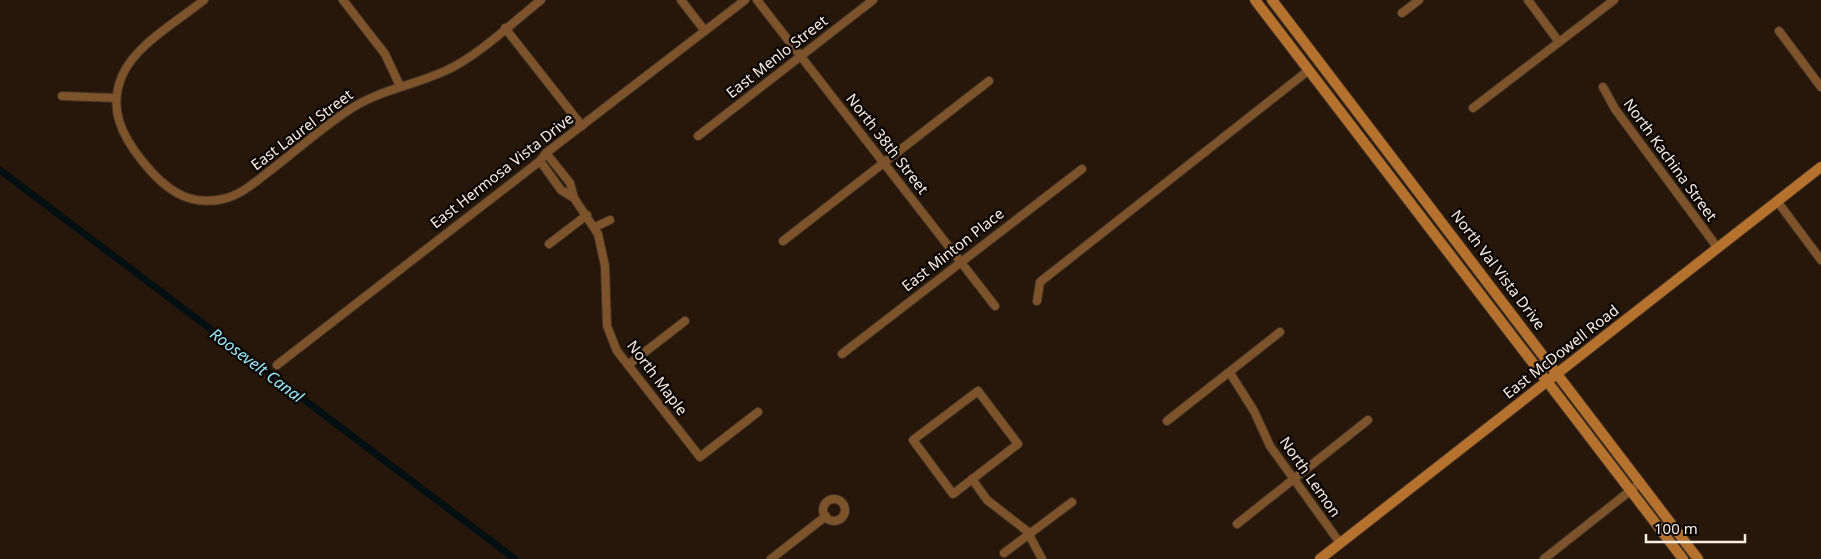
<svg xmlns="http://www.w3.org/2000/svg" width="1821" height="559" font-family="'Noto Sans',sans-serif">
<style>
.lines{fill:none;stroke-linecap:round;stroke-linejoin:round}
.canal{stroke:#021013;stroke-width:7}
.street-casing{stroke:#403124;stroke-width:10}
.secondary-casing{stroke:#403124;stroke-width:12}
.street{stroke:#7d532c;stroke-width:8}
.secondary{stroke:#b5722e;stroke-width:10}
.labels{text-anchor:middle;stroke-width:4.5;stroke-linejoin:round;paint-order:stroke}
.street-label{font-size:15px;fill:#faeee5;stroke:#0b0502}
.water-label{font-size:16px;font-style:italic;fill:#96ebfd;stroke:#0b0502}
</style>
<rect width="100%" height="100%" fill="#27170a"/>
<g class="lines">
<path class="canal" d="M0,170L515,559"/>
<g class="street-casing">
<g id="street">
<path d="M204,0C178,21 135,45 122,76C108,109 122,136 143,162C164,188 187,207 223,199C242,195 256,181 271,170C298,149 324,126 352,108C382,89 416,85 447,70C478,56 513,22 541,0"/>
<path d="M343,0L385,54L400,86"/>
<path d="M681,0L705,31"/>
<path d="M757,0L995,306"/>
<path d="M1528,0L1559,42"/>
<path d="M1402,13L1419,0"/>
<path d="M505,28L582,126"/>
<path d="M1779,31L1821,87"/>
<path d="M1603,87L1615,109L1717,247"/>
<path d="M62,96L116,98"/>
<path d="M1473,108L1614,0"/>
<path d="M698,136L873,0"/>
<path d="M546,153L570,183L574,198L598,234L605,266L607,326L617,351L700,457L758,412"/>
<path d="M540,161L561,190L574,198"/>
<path d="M1777,201L1821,260"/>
<path d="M595,227L610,220"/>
<path d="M783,241L989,81"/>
<path d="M549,244L587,215"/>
<path d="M1037,301L1040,282L1309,70"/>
<path d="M842,354L1082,169"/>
<path d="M277,365L540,161L546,153L745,0"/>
<path d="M628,365L685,321"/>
<path d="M1230,373L1254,411L1270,446L1340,543"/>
<path d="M978,391L1018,444L953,494L913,440Z"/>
<path d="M1167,421L1280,332"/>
<path d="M972,479L987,500L1027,531L1042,559"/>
<circle cx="834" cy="510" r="11"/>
<path d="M1237,524L1368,420"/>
<path d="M1004,553L1072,502"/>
<path d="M771,559L826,516"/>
<path d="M1544,559L1640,483"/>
</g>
</g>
<g class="secondary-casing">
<g id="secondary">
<path d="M1255,0L1683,559"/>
<path d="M1272,0L1698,559"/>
<path d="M1320,559L1821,167"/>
</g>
</g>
<use href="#street" class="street"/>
<use href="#secondary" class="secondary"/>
</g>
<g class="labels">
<g class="street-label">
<text transform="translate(777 57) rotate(-38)" y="5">East Menlo Street</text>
<text transform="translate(302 130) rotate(-37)" y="5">East Laurel Street</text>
<text transform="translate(887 144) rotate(52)" y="5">North 38th Street</text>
<text transform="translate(1670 160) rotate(54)" y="5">North Kachina Street</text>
<text transform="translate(502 171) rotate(-38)" y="5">East Hermosa Vista Drive</text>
<text transform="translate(953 250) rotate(-38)" y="5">East Minton Place</text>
<text transform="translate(1498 270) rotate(53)" y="5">North Val Vista Drive</text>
<text transform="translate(1561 352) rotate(-38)" y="5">East McDowell Road</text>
<text transform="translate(657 378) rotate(53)" y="5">North Maple</text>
<text transform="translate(1310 477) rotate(55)" y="5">North Lemon</text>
</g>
<g class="water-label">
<text transform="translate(257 365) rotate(37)" y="6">Roosevelt Canal</text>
</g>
</g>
<path d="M1646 534v8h99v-8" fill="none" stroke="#faeee5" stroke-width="2.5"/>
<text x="1654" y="534" font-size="15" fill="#faeee5" stroke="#0b0502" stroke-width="4" paint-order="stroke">100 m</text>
</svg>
